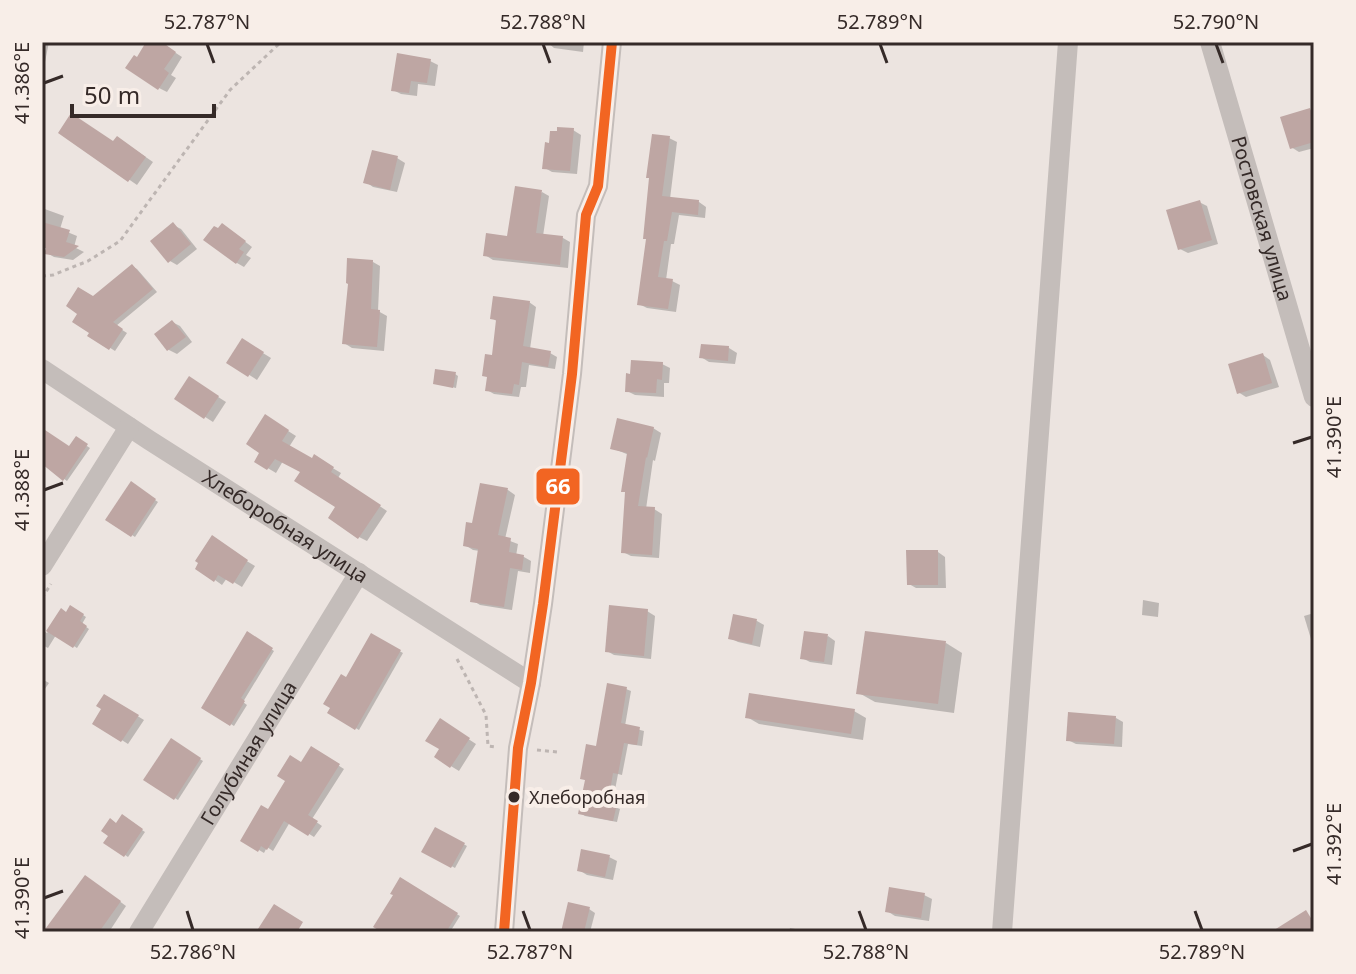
<svg xmlns="http://www.w3.org/2000/svg" width="1356" height="974" font-family="'Noto Sans',sans-serif">
<style>
.shadow{fill:#0003}
.building{fill:#bea6a3}
.lines{fill:none;stroke-linecap:round;stroke-linejoin:round}
.path{stroke:#bdb5b2;stroke-width:3;stroke-dasharray:4 4;stroke-linecap:butt}
.minor{stroke:#c4bdba;stroke-width:20}
.bus-1-casing{stroke:#f8eee8;stroke-width:16}
.bus-1{stroke:#f26522;stroke-width:10}
.ticks{fill:none;stroke:#352a28;stroke-width:3}
.bus-dot{fill:#352a28;stroke:#f8eee8;stroke-width:3}
.labels{text-anchor:middle;stroke-width:8;stroke-linejoin:round;paint-order:stroke}
.bus-label{font-size:18px;fill:#352a28;stroke:#f8eee8;text-anchor:start}
.street-label{font-size:20px;fill:#352a28;stroke:#f8eee8}
.line-badge{stroke:#f8eee8;stroke-width:3}
.badge-label{font-size:22px;text-anchor:middle;font-weight:bold;fill:#fff}
.neatline{fill:none;stroke:#352a28;stroke-width:3}
.ticks-label{font-size:20px;text-anchor:middle;fill:#352a28}
</style>
<rect width="100%" height="100%" fill="#ece4e0"/>
<g class="shadow">
<path d="M42,42H49L44,67L42,66Z"/>
<path d="M149,42H159L182,57L171,75L176,78L167,92L159,88L138,59Z"/>
<path d="M547,42H584L583,52L554,48Z"/>
<path d="M430,61L438,65L435,86L418,84L417,96L401,94L393,90Z"/>
<path d="M1310,110L1314,112V148L1299,152L1291,147Z"/>
<path d="M573,130L581,135L577,174L552,172L545,168Z"/>
<path d="M60,132L114,144L125,143L153,162L137,185Z"/>
<path d="M669,138L677,142L670,199L699,202L706,207L705,218L679,215L674,244H671L666,280L672,281L680,285L676,312L647,308L639,304Z"/>
<path d="M397,158L405,163L397,192L373,187L366,182Z"/>
<path d="M542,192L549,196L543,236L563,238L570,242L568,268L493,260L485,255L509,238Z"/>
<path d="M1199,202L1207,206L1218,244L1188,253L1180,249Z"/>
<path d="M42,208L64,216L60,229L77,236L74,247L84,252L73,260L54,257L47,253L48,249L42,247Z"/>
<path d="M173,225L181,229L197,249L177,265L170,261Z"/>
<path d="M230,230L252,247L246,255L251,258L244,267L237,263Z"/>
<path d="M373,262L380,266L378,311L387,316L384,351L352,348L344,343L350,283Z"/>
<path d="M132,266L137,269L157,292L116,326L127,333L115,351L90,335L92,332L80,313Z"/>
<path d="M529,302L536,307L530,349L550,353L557,357L555,369L529,365L526,387H521L519,397L494,394L487,390L498,322L492,318Z"/>
<path d="M172,322L180,326L192,342L177,354L169,350L156,334Z"/>
<path d="M242,340L271,358L257,380L229,362Z"/>
<path d="M729,348L737,353L735,364L709,362L701,357Z"/>
<path d="M1263,355L1270,360L1279,387L1246,397L1238,392Z"/>
<path d="M662,364L670,368L669,383H664V397L635,395L627,391Z"/>
<path d="M455,374L458,376L456,388L435,383Z"/>
<path d="M190,379L226,402L213,422L177,399Z"/>
<path d="M266,417L296,436L289,447L313,461H321L341,473L338,478L387,511L367,541L359,537L338,506L302,472L283,461L276,473L256,461L262,453Z"/>
<path d="M653,428L661,433L655,461L653,460L646,509H654L662,514L659,558L631,556L623,552L629,455L612,448Z"/>
<path d="M42,430L70,448L76,439L90,448L67,481L42,463Z"/>
<path d="M131,484L158,502L135,537L108,519Z"/>
<path d="M482,485L508,490L515,495L505,539L518,544L516,556L524,557L531,561L530,573L518,571L512,610L480,605L472,600L480,551L473,550L465,545L473,526Z"/>
<path d="M938,552L945,557L946,588H916L909,584Z"/>
<path d="M240,557L255,566L242,587L227,578L222,585L215,580L201,562Z"/>
<path d="M1143,600L1159,603L1158,617L1142,615Z"/>
<path d="M71,607L86,617L82,624L89,629L77,648L56,635L48,648L42,645V630L47,633L61,611L66,614Z"/>
<path d="M647,611L655,616L651,659L614,655L607,651Z"/>
<path d="M1314,613V649L1304,616Z"/>
<path d="M734,616L757,621L764,625L760,647L738,642L730,638Z"/>
<path d="M248,634L274,651L243,702L247,705L234,726L204,707Z"/>
<path d="M372,636L403,653L359,730L330,713Z"/>
<path d="M828,636L835,641L832,665L810,662L802,658Z"/>
<path d="M946,643L962,653L954,713L875,702L859,693Z"/>
<path d="M42,679L49,683L42,693Z"/>
<path d="M626,689L631,691L625,726L644,731L642,746L628,744L622,775L618,774L612,806L620,809L617,822L585,816L581,813L587,781L582,778Z"/>
<path d="M105,696L144,720L128,744L95,723L104,708Z"/>
<path d="M854,711L866,718L863,740L759,724L747,717Z"/>
<path d="M1116,718L1123,722L1122,747L1076,744L1068,740Z"/>
<path d="M441,721L476,744L459,771L436,757L442,749Z"/>
<path d="M171,741L203,761L178,800L146,780Z"/>
<path d="M311,748L344,769L312,819L322,826L314,837L290,822L273,851L267,847L264,853L242,840L269,812Z"/>
<path d="M122,817L145,832L128,857L106,842Z"/>
<path d="M436,829L467,846L455,868L424,851Z"/>
<path d="M609,857L617,861L613,880L587,875L579,870Z"/>
<path d="M400,880L460,916L450,932H386Z"/>
<path d="M92,881L126,906L109,932H46Z"/>
<path d="M924,895L932,899L929,921L895,916L887,911Z"/>
<path d="M589,909L595,913L590,932H563Z"/>
<path d="M790,928L811,932H789Z"/>
</g>
<g class="building">
<path d="M146,42H162L176,52L164,69L169,73L158,90L125,68L134,55L137,57Z"/>
<path d="M397,53L431,59L427,83L411,81L409,93L391,91Z"/>
<path d="M1310,108L1314,121V142L1290,149L1280,117Z"/>
<path d="M71,113L113,141L117,136L146,157L128,182L58,133Z"/>
<path d="M557,127L574,128L570,171L542,169L545,142L549,143L550,131H557Z"/>
<path d="M652,134L670,136L662,196L699,200L698,215L672,212L667,241H664L658,277L673,279L668,309L637,305L646,239H643L649,178H646Z"/>
<path d="M372,150L398,156L390,190L363,183Z"/>
<path d="M515,186L542,190L536,233L563,236L560,265L483,256L486,233L507,236Z"/>
<path d="M1200,200L1212,240L1178,250L1166,210Z"/>
<path d="M42,222L70,230L66,242L79,246L64,257L44,254L46,248L42,247Z"/>
<path d="M173,222L191,244L168,263L150,241Z"/>
<path d="M222,223L246,241L239,249L244,252L236,264L203,240L214,226L218,228Z"/>
<path d="M347,258L373,260L371,309L380,310L377,347L342,344L348,284L346,283Z"/>
<path d="M132,264L153,289L113,322L123,329L109,350L87,336L89,333L72,322L77,314L66,306L78,287L93,296Z"/>
<path d="M493,296L530,301L523,346L551,351L548,367L522,362L519,385L514,384L512,394L485,391L487,377L482,376L485,354L492,355L496,320L490,319Z"/>
<path d="M172,320L186,337L167,351L154,334Z"/>
<path d="M242,338L264,352L248,377L226,363Z"/>
<path d="M701,344L729,346L728,361L699,358Z"/>
<path d="M1263,353L1272,383L1237,394L1228,364Z"/>
<path d="M631,360L663,362L662,380L657,379L656,393L625,392L626,373L630,374Z"/>
<path d="M435,369L456,372L453,388L433,384Z"/>
<path d="M189,376L219,396L204,419L174,399Z"/>
<path d="M265,414L289,430L282,441L312,458L314,454L334,467L331,472L381,505L358,539L328,518L335,507L294,481L300,472L275,459L267,470L254,462L259,453L246,444Z"/>
<path d="M617,418L654,427L647,458L646,457L638,506L655,507L652,555L621,553L625,492H621L627,453L610,449Z"/>
<path d="M42,428L69,446L76,436L88,444L63,481L42,464Z"/>
<path d="M131,481L156,499L131,537L105,520Z"/>
<path d="M480,483L508,488L498,535L511,538L509,552L524,555L522,570L510,568L504,607L470,602L478,549L463,546L466,522L472,523Z"/>
<path d="M212,535L248,560L233,584L218,575L214,582L195,569L198,563L195,561Z"/>
<path d="M906,550H938V585H907Z"/>
<path d="M70,605L84,614L80,621L87,626L73,648L46,631L61,608L66,612Z"/>
<path d="M609,605L648,609L644,656L605,652Z"/>
<path d="M733,614L757,619L752,644L728,639Z"/>
<path d="M247,631L273,648L241,698L245,701L230,726L201,708Z"/>
<path d="M804,631L828,634L824,662L800,659Z"/>
<path d="M865,631L946,641L938,704L856,694Z"/>
<path d="M371,633L401,650L355,730L327,713L330,708L323,704L341,674L346,677Z"/>
<path d="M607,683L627,687L621,723L640,727L637,745L624,743L618,774L613,773L608,803L617,804L613,821L578,814L585,780L580,779L586,744L596,746Z"/>
<path d="M749,693L855,709L851,734L745,718Z"/>
<path d="M104,694L139,715L121,742L92,724L101,709L96,706Z"/>
<path d="M1068,712L1116,716L1114,744L1066,741Z"/>
<path d="M440,718L470,738L450,768L434,757L439,749L425,741Z"/>
<path d="M171,738L201,758L174,800L143,780Z"/>
<path d="M311,746L340,764L308,815L318,821L308,836L284,821L267,850L261,846L258,852L240,841L261,805L268,809L285,781L277,776L290,755L301,762Z"/>
<path d="M122,814L143,829L124,857L103,843L108,836L101,831L110,818L116,823Z"/>
<path d="M435,827L465,843L451,868L421,852Z"/>
<path d="M581,849L610,855L605,877L577,871Z"/>
<path d="M85,875L121,901L99,932H43Z"/>
<path d="M400,877L458,913L446,932H382L373,927L393,895L390,894Z"/>
<path d="M889,887L925,893L921,918L885,912Z"/>
<path d="M568,902L590,907L584,932H561Z"/>
<path d="M274,904L303,922L297,932H256Z"/>
<path d="M1306,910L1314,923V932H1271Z"/>
</g>
<g class="lines">
<g class="path">
<path d="M42,276L53,275L88,261L120,241L230,90L281,42"/>
<path d="M42,598L51,584"/>
<path d="M457,659L486,715L488,746L497,747"/>
<path d="M537,750L558,752"/>
</g>
<g class="minor">
<path id="s1" d="M1210,42L1314,397"/>
<path id="s2" d="M42,369L149,440L531,683"/>
<path d="M42,566L129,427"/>
<path id="s3" d="M139,932L359,573"/>
<path d="M504,932L518,748L531,683L543,604L572,374L586,215L598,186L612,42"/>
<path d="M1002,932L1068,42"/>
</g>
<g class="bus-1-casing">
<path id="bus-1" d="M504,932L518,748L531,683L543,604L572,374L586,215L598,186L612,42"/>
</g>
<use href="#bus-1" class="bus-1"/>
</g>
<path class="ticks" d="M207,44L214,63M543,44L550,63M880,44L887,63M1216,44L1223,63M44,83L63,76M1293,443L1312,437M44,490L63,483M1293,851L1312,844M44,898L63,891M187,911L193,930M523,911L530,930M859,911L866,930M1195,911L1202,930"/>
<circle class="bus-dot" cx="514" cy="797" r="7"/>
<g class="labels">
<g class="bus-label">
<text x="529" y="804">Хлеборобная</text>
</g>
<g class="street-label">
<text dy="7" stroke="none"><textPath href="#s1" startOffset="184">Ростовская улица</textPath></text>
<text dy="7" stroke="none"><textPath href="#s2" startOffset="290">Хлеборобная улица</textPath></text>
<text dy="7" stroke="none"><textPath href="#s3" startOffset="210">Голубиная улица</textPath></text>
</g>
</g>
<rect class="line-badge" x="535" y="467" width="46" height="39" rx="8" fill="#f26522"/>
<g class="badge-label">
<text x="558" y="494">66</text>
</g>
<rect width="1356" height="974" fill="none" stroke="#f8eee8" stroke-width="88"/>
<path d="M72 104v12h142v-12" fill="none" stroke="#352a28" stroke-width="4"/>
<text x="84" y="104" font-size="24" fill="#352a28" stroke="#f8eee8" stroke-width="6" paint-order="stroke">50 m</text>
<rect x="44" y="44" width="1268" height="886" class="neatline"/>
<g class="ticks-label">
<text x="207" y="29">52.787°N</text>
<text x="543" y="29">52.788°N</text>
<text x="880" y="29">52.789°N</text>
<text x="1216" y="29">52.790°N</text>
<text transform="translate(22 83) rotate(-90)" y="7">41.386°E</text>
<text transform="translate(1334 437) rotate(-90)" y="7">41.390°E</text>
<text transform="translate(22 490) rotate(-90)" y="7">41.388°E</text>
<text transform="translate(1334 844) rotate(-90)" y="7">41.392°E</text>
<text transform="translate(22 898) rotate(-90)" y="7">41.390°E</text>
<text x="193" y="959">52.786°N</text>
<text x="530" y="959">52.787°N</text>
<text x="866" y="959">52.788°N</text>
<text x="1202" y="959">52.789°N</text>
</g>
</svg>
